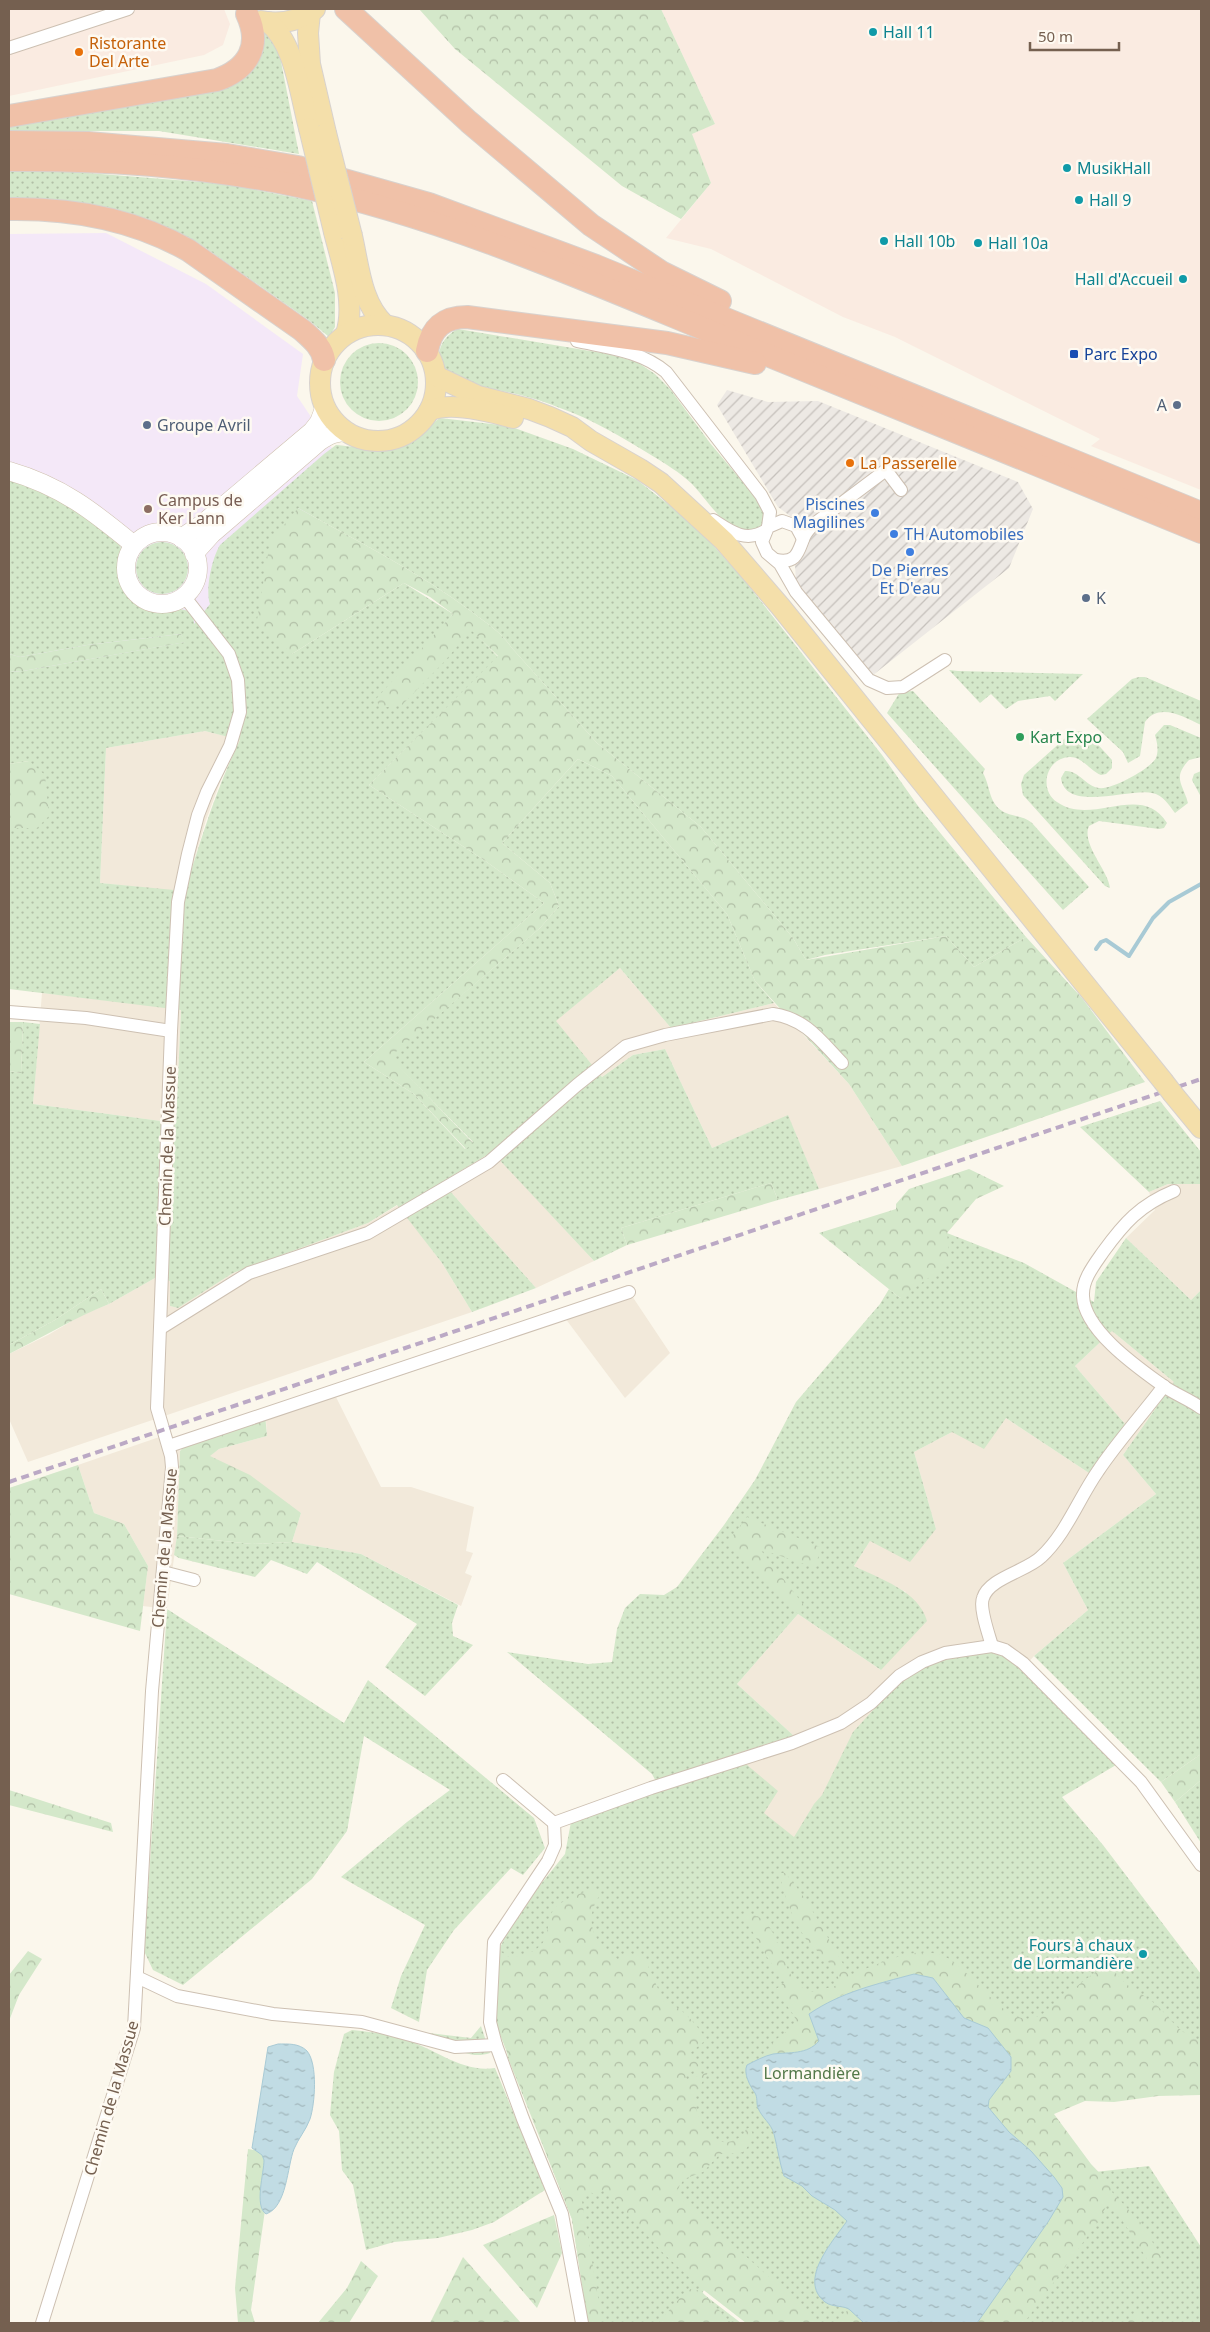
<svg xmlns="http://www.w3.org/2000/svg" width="1210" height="2332" font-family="'Noto Sans',sans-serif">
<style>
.residential{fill:#f2e9da}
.commercial{fill:#faebe1}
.industrial{fill:url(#industrial-furrows)}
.education{fill:#f4e8f8}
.grass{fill:url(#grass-dots);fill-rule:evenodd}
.forest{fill:url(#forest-crowns)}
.water{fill:url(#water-ripples);stroke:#a8cad5}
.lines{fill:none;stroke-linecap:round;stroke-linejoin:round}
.stream{stroke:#a8cad5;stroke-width:4}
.street-casing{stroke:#cdc0b2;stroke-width:14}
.secondary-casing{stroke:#cfc1af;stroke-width:19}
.primary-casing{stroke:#d8d2ce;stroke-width:22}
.highway-casing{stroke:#d8d2ce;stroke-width:24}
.street{stroke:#fff;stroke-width:12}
.secondary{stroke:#fff;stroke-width:18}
.primary{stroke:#f4dfaa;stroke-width:20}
.highway{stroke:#f0c1a8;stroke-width:22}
.rail{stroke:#bba9c5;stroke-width:4;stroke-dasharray:8 5;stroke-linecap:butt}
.primary-bridge-casing{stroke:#d8d2ce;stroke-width:22;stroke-linecap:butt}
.primary-bridge{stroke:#f4dfaa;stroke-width:20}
.culture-dot{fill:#0f9aa8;stroke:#fefaf2;stroke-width:2}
.food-dot{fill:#e8710a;stroke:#fefaf2;stroke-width:2}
.transit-dot{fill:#1a4fb4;stroke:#fefaf2;stroke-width:2}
.service-dot{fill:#5c6f8a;stroke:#fefaf2;stroke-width:2}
.education-dot{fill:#8d6e63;stroke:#fefaf2;stroke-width:2}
.shop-dot{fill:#3f7fe0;stroke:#fefaf2;stroke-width:2}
.leisure-dot{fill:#2e9e5b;stroke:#fefaf2;stroke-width:2}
.labels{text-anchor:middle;stroke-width:5;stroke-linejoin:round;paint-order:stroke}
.culture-label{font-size:16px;fill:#0d838f;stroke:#fefaf2;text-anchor:start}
.food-label{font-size:16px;fill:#c56008;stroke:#fefaf2;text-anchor:start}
.transit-label{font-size:16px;fill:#164399;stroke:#fefaf2;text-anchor:start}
.service-label{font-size:16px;fill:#4e5e75;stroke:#fefaf2;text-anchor:start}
.education-label{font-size:16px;fill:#785e54;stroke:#fefaf2;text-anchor:start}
.shop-label{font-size:16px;fill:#366cbe;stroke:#fefaf2;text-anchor:end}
.leisure-label{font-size:16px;fill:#27864d;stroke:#fefaf2;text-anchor:start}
.street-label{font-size:16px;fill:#756050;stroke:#fefaf2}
.park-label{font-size:16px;fill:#537949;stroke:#fefaf2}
</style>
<defs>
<pattern id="industrial-furrows" width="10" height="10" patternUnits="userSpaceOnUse" patternTransform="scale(1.25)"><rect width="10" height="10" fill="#ede9e4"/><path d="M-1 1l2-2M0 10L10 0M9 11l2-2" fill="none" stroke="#c5c0bb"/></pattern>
<pattern id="grass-dots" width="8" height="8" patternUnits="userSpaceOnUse" patternTransform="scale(1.25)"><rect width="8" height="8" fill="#d4e8ca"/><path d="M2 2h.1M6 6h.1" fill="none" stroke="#b1bfa6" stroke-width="1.8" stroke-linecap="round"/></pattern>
<pattern id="forest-crowns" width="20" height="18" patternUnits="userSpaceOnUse" patternTransform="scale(1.25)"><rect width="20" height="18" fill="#d4e8ca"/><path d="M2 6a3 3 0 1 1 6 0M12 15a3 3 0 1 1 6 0" fill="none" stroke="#b1bfa6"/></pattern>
<pattern id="water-ripples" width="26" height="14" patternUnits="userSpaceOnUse" patternTransform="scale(1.25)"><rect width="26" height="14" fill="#c1dce4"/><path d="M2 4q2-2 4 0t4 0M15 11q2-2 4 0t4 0" fill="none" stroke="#a1b6bb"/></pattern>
</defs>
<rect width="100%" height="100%" fill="#fbf7ec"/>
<g class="residential">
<path d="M205,731L241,740L222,777L206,820L185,892L100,883L106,748Z"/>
<path d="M620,968L671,1028L774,1003L849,1084L902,1166L819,1189L788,1116L712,1148L665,1049L633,1055L602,1077L555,1021Z"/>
<path d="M42,993L181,1009L176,1123L33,1104Z"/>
<path d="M493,1152L594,1261L536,1288L442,1182Z"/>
<path d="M1168,1184H1201V1290L1191,1300L1126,1238L1155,1210L1149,1192Z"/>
<path d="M398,1205L442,1263L472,1312L28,1462L9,1419V1354L48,1335L82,1315L109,1304L155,1278L170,1281V1306L178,1308L233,1273L368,1223Z"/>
<path d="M632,1296L670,1353L625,1398L565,1318Z"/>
<path d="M1112,1331L1174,1382L1123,1455L1156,1494L1063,1563L1088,1610L1034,1656L1017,1675L795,1842L772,1830L734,1753L794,1736L737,1684L798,1614L881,1670L906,1592L854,1566L870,1541L936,1529L914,1452L952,1432L1006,1418L1089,1473L1125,1424L1075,1366Z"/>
<path d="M336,1397L381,1487H411L474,1507L466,1551L473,1553L465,1573L472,1576L461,1606L361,1554L292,1542L301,1513L209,1456L219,1449L267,1436L266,1420Z"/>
<path d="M171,1433L180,1451L177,1536L167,1609L143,1606L148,1566L124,1524L94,1513L78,1465Z"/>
</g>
<g class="commercial">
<path d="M9,9H224L230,24L223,45L204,55L9,96Z"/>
<path d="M661,9H1201V490L1091,446L1100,439L895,337L843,317L711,249L666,238L711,183L691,133L715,124Z"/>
</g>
<path class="industrial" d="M727,390L768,402L818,401L1018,482L1033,509L1009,568L873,675L796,582L795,564L802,554L797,521L778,507L717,405Z"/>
<path class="education" d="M106,233L206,284L303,354L297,396L342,463L245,628L9,753V234Z"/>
<g class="grass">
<path d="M258,23L278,46L299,154L159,131H9V118L230,82Z"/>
<path d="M9,171H63L226,184L312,201L335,293V327L329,337L310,321L197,242L153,221L122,211L9,201Z"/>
<path d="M458,329L608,354L637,362L655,374L670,389L710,443L761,504L764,512L762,526C731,544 710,502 692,484C681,473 664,463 651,455C623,438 592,419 560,408C548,403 536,399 524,396C500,389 465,387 446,369C431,355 444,335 458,329Z"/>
<circle cx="379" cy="382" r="39"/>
<path d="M440,418L509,426L573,449L637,480L695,525L744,580L882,755L918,806L1026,937L974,967L946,936L825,955L806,960L793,938L701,827L597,743L511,647C501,632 486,623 472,612C417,571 357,541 298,508L292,654L404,583L453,614L431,640L426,679L471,629L498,657L369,785L484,860L544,903L364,1062L414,1094L465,1149L473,1142L389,1057L540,928L559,906L550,883L502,843L578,759L612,776L727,914L755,981L774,1003L671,1028L620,968L556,1021L602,1077L633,1055L665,1049L712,1148L788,1115L819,1189L778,1200L771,1183L621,1228L627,1245L594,1261L492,1152L442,1182L536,1288L472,1312L442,1263L397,1205L368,1223L233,1273L178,1308L170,1306V1281L155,1278L109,1304L101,1289L55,1320L9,1345V1071L21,1073L23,1022L40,1024L33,1104L176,1123L181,1010L9,989V828L29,761L9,764V672L23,671L185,642L181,634L87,645L20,657L9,654V477L66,500L120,542C123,558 118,577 129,591C136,600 147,606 158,608C172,612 194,602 194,624L210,604C205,590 212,558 220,545L324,454L336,445C365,447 385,456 413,440C423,434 430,424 440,418ZM205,731L240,740C216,789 201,839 185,891L100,883L106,748Z"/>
<circle cx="162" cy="568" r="26"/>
<path d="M949,670L958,671L1083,674L1055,701L1050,696L1018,701L1006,709L991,694L980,703Z"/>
<path d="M1139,677H1145L1201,701V725C1184,717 1159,702 1145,722L1140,756L1128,763L1123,752L1087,719L1132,679Z"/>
<path d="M913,691L985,769L983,773C991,787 988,805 1006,813C1016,817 1024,816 1032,823L1089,887L1063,910L887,713L900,692Z"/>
<path d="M1164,725H1170L1201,738V757L1189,760C1172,778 1183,784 1188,803L1175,813C1169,805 1163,795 1152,793C1131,788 1065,813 1061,778L1065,771C1079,770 1085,786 1099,788C1112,790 1150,769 1156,758C1159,750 1157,742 1155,735Z"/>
<path d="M1081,731L1091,737L1112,760V768L1106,774L1101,775C1090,771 1082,756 1069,757C1045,759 1039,790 1057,802C1092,827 1141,781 1167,823L1164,828L1159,829L1099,821L1089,826C1081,844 1108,870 1110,888L1105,886L1023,795L1021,784L1024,775L1072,732Z"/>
<path d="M1201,771V797L1192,780L1194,774Z"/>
<path d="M1160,1101L1201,1152V1184H1168L1149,1192L1080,1127Z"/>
<path d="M947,1233L1024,1263L1094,1302L1096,1282L1126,1238L1191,1300L1201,1290V1754L1161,1782L1034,1656L1088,1610L1063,1563L1156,1494L1123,1455L1174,1382L1112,1331L1075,1366L1125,1424L1089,1473L1006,1418L984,1449L952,1432L914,1452L936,1529L910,1562L870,1541L854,1566C880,1579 919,1591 927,1621L881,1670L798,1614L737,1684L794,1736L734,1754L778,1791L764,1813L794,1837L814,1804L822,1795L853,1732L897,1684L935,1660L984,1651L1003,1656L1019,1667L1116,1765L1062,1797L1103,1845L1201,1974V2093L1087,2098L1046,2109L1095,2172L1149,2166L1201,2247V2323H758L708,2285L702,2293L741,2323H588L572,2219L508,2058L496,1956L508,1931L533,1894L565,1854L571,1822L661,1791L652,1774L507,1652L588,1664L612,1662L617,1629L625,1608L640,1594L664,1595L677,1587L724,1525L755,1480L796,1402L880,1304L889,1289L900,1298Z"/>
<path d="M177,1536L252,1544L292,1542L361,1554L458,1605L452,1623L453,1636L473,1645L425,1696L385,1667L417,1624L317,1562L307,1574L271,1560L255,1577L179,1558L174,1555Z"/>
<path d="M167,1609L344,1723L368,1680L534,1818L545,1848L523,1875L511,1868L454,1930L427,1970L419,2022L391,2008L401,1976L425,1925L341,1877L407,1822L450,1790L364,1736L347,1831L312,1879L183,1985L153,1970L144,1951Z"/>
<path d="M1201,1780V1843L1175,1802Z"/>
<path d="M481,2026L490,2053C467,2061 448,2044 429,2033L471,2038Z"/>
<path d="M352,2030C370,2032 389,2034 406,2040C436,2049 462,2073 495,2068L545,2190L494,2222L472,2230L438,2238L394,2242L366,2250L353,2185L342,2170L339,2131L330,2115L334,2072L344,2034Z"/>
</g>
<g class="forest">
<path d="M419,9H661L715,124L692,134L711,183L681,219L622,186L455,49Z"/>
<path d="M298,508C357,541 417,571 472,612C486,623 501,632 511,647L597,743L701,827L793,938L806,960L946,936L974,967L1026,937L1082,998L1145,1082L902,1166L849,1084L755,981L727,914L612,776L578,759L502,843L550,883L559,906L540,928L390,1057L473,1143L466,1149L414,1094L364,1062L544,903L484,860L369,785L498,656L471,630L444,662L402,705L380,708L376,699L453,614L430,597L404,583L292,654L257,620L270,542Z"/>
<path d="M181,634L186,642L23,671L9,672V654L20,657L87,645Z"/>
<path d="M29,761L45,775L49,816L37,828H9V764Z"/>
<path d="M9,1022H23L21,1073L9,1071Z"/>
<path d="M969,1169L1004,1186L976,1199L947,1233L950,1263L900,1298L819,1233L896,1209V1204L909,1189Z"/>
<path d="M771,1183L778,1200L627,1245L621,1228Z"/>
<path d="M101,1289L109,1304C74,1318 43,1337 9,1354V1345L55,1320Z"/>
<path d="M265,1414L267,1436L219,1449L210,1456L250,1475L301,1513L292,1542L252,1544L177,1536L180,1451L191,1438Z"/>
<path d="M78,1465L94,1513L124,1524L148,1566L140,1631L9,1594V1488Z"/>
<path d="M747,1517L820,1547L816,1568L760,1549L806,1608L798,1614L727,1543Z"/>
<path d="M1201,1754V1780L1175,1802L1161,1782Z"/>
<path d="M9,1790L111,1823L113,1832L9,1805Z"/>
<path d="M781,1873H785C812,1903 828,1941 850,1975C877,1965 909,1947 938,1954C969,1962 1001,2026 1033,2018C1047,2014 1056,2003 1067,1994C1080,1983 1095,1973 1109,1962C1123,1988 1133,1986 1154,2003C1174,2020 1174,2031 1201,2041V2095L1158,2096L1114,2102L1085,2101L1054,2114L1091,2164L1113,2187L1112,2192L1141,2223L1162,2258L1149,2262L1113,2206L1108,2203L1098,2222L1024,2323H977L1059,2205L1054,2177L1031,2151L1009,2132L988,2107L989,2100L1007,2078L978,2023L964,2018L933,1978L914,1974L846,1993L809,2014L819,2041C805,2057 784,2052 766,2056C773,2034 786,2038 796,2020C791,2008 781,2001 776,1989L785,1982L767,1957L743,1915C774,1909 779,1955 791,1975C795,1981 802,1987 807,1993L835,1986L840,1982C834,1964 823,1957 811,1945C799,1933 780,1891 781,1873Z"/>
<path d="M591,1889L600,1895C582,1922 594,1943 619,1960L625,1952L644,1957L659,1991V1998C665,2003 670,2004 676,2007C689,2014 698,2029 707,2039L690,2053L701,2068L685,2074L687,2080L708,2072C704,2081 695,2090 695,2100C695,2115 710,2145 728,2142C733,2141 738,2138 743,2136L746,2129L749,2128C758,2137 749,2144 743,2153L720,2154L703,2172L684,2179L677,2190L680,2198L821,2323H746L701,2288L664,2254L605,2188L597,2196L590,2192L582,2201L602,2321L588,2323L572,2219L494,2019L498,1950L509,1957C525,1956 543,1951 547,1933C549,1924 548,1916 555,1908C563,1899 581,1894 591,1889Z"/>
<path d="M28,1951L42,1959L19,1995L9,2021V1975Z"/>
<path d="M248,2149L273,2153L251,2310L255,2323H238L235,2288Z"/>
<path d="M554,2215L562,2253L537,2308L483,2245Z"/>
<path d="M463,2257L521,2323H430Z"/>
<path d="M361,2261L378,2276L349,2323H318L347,2288Z"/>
<path d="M691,2289L701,2291L731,2323H658L686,2291Z"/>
<path d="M849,2309L864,2323H834Z"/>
<path d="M1137,2309L1140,2319L1138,2323H1127Z"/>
</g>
<g class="water">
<path d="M914,1974L933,1978L964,2018L988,2028L1011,2057V2071L989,2100L988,2107L1009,2132L1031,2151L1054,2177L1062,2188L1063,2197L1048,2222L977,2323H864C859,2319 855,2314 850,2310C845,2305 833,2308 825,2302C797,2280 834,2240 847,2221L835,2210L812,2196L802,2186L784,2176C779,2161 778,2149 774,2134C771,2123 762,2118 758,2108C756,2103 758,2098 755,2093C750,2086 743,2073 747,2065C755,2061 764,2056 773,2054C789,2052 807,2055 819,2041L809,2014C841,1992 877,1984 914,1974Z"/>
<path d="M278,2044C288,2044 299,2043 307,2051C318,2064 315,2104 310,2119C306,2130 298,2139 294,2149C287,2167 287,2207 266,2214C254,2206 264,2173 264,2160L262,2155L252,2148L268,2047Z"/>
</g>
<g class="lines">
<path class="stream" d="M1096,949L1101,942L1106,940L1129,956L1153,918L1169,902L1201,884"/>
<g class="street-casing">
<g id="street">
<path d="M9,48L128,9"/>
<path d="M577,341C609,348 641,351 666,372L761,495L770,512L768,527"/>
<path d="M713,520C730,531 745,543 765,531"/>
<path d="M803,539L796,526L782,521L768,527L762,542L767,553L780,564L796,592L869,680L887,688L903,687L945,660"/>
<path d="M776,560C797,564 798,552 804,537C806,532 810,528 814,524L886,470L901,490"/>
<path d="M9,1012L86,1018L171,1031"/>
<path d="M1174,1191C1140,1205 1124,1223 1103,1252C1094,1265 1082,1280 1083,1296C1084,1330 1137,1367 1162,1385C1174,1394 1189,1399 1201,1408"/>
<path d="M161,1328L249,1273L368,1233L489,1162L577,1085L626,1046L665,1035L773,1014C806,1019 820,1040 842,1063"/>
<path d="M169,1446L629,1292"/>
<path d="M163,1572L194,1580"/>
<path d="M992,1646C989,1635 979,1608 983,1598C989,1578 1027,1571 1041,1557C1066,1534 1079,1498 1098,1471C1118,1441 1142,1415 1164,1386"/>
<path d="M503,1780L554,1823"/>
<path d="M137,1977L177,1996L273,2014L362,2022L455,2047L496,2045"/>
<path d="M42,2323L134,2028L152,1691L172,1467L171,1456L157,1408L171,1031L178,902L188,854L198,815L207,792L230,746L240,712L238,680L229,654L184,596"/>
<path d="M582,2323L562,2214L523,2119L496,2045L490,2022L494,1942L548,1861L555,1845L554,1823L651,1788L792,1743L841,1723L871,1703L899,1676L922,1662L945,1653L992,1646L1005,1650L1023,1663L1141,1782L1201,1865"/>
</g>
</g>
<g class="secondary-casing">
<g id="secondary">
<path d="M9,471C61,486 93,511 134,545"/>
<circle cx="162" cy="568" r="36"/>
<path d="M181,538L202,524L312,431L319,422L325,406"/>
<path d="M194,554L212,534L319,442C329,435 336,432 348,432"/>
</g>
</g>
<g class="primary-casing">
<g id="primary">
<path d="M310,13L308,33L310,64L326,133"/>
<path d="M261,21C281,25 299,21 315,9"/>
<path d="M268,22C295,43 300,95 309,128"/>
<path d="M334,232C342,264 356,302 346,334"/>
<path d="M352,236C359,266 361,303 385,325"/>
<circle cx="378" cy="383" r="58"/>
<path d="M436,376L478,396L529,409L550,417L572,427L591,441L640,469L661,483L724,541L780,606L1163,1081"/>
<path d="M429,411C449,401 492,412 513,418"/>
<path d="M1173,1094L1201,1128"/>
</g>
</g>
<g class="highway-casing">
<g id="highway">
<path d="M346,9L469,122L591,225L661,272L720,301"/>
<path d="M9,116L217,80C248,69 262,46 247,14"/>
<path d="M9,142L88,143L227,155L298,167L429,204L596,266L1201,513"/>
<path d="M9,160C105,159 203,166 298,186C451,218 606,289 750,348C900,409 1051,470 1201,532"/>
<path d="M9,209C72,208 133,219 188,250L302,330C312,339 322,347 324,360"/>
<path d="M427,351C431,328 444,317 467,317L667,343L755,363"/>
</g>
</g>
<use href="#street" class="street"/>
<use href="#secondary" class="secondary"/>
<use href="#primary" class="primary"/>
<use href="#highway" class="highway"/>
<path class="rail" d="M9,1482L1201,1079"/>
<g class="primary-bridge-casing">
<g id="primary-bridge">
<path d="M309,128L334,232"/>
<path d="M326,133L352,236"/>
<path d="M1163,1081L1173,1094"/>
</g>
</g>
<use href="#primary-bridge" class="primary-bridge"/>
</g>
<g class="culture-dot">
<circle cx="873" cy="32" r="5"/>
<circle cx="1067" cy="168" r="5"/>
<circle cx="1079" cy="200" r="5"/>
<circle cx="884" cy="241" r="5"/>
<circle cx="978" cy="243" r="5"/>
<circle cx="1183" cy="279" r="5"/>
<circle cx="1143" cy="1954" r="5"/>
</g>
<g class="food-dot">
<circle cx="79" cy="52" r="5"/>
<circle cx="850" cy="463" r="5"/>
</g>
<rect class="transit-dot" x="1069" y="349" width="10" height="10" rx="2.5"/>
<g class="service-dot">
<circle cx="1177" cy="405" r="5"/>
<circle cx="147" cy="425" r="5"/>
<circle cx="1086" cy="598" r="5"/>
</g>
<circle class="education-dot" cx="148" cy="509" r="5"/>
<g class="shop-dot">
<circle cx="875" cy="513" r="5"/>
<circle cx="894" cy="534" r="5"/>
<circle cx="910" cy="552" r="5"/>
</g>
<circle class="leisure-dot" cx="1020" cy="737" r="5"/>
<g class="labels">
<g class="culture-label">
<text x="883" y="38">Hall 11</text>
<text x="1077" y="174">MusikHall</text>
<text x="1089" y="206">Hall 9</text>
<text x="894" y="247">Hall 10b</text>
<text x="988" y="249">Hall 10a</text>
<text x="1173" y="285" text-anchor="end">Hall d'Accueil</text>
<text x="1133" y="1951" text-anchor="end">Fours à chaux<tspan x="1133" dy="18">de Lormandière</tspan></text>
</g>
<g class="food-label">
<text x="89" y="49">Ristorante<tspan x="89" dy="18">Del Arte</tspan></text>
<text x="860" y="469">La Passerelle</text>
</g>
<g class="transit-label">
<text x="1084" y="360">Parc Expo</text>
</g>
<g class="service-label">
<text x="1167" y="411" text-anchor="end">A</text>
<text x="157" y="431">Groupe Avril</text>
<text x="1096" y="604">K</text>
</g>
<g class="education-label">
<text x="158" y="506">Campus de<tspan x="158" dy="18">Ker Lann</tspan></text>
</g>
<g class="shop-label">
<text x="865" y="510">Piscines<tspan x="865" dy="18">Magilines</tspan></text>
<text x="904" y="540" text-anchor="start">TH Automobiles</text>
<text x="910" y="576" text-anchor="middle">De Pierres<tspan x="910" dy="18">Et D'eau</tspan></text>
</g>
<g class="leisure-label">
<text x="1030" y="743">Kart Expo</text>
</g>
<g class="street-label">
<text transform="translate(167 1146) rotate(-88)" y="6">Chemin de la Massue</text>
<text transform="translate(164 1548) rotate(-85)" y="6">Chemin de la Massue</text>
<text transform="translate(111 2098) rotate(-74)" y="6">Chemin de la Massue</text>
</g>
<g class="park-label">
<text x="812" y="2079">Lormandière</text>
</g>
</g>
<rect width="1210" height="2332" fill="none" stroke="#756050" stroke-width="20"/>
<path d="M1030 42v8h89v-8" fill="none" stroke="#756050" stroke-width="2.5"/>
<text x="1038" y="42" font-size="15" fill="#756050" stroke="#fefaf2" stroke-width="4" paint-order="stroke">50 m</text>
</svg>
